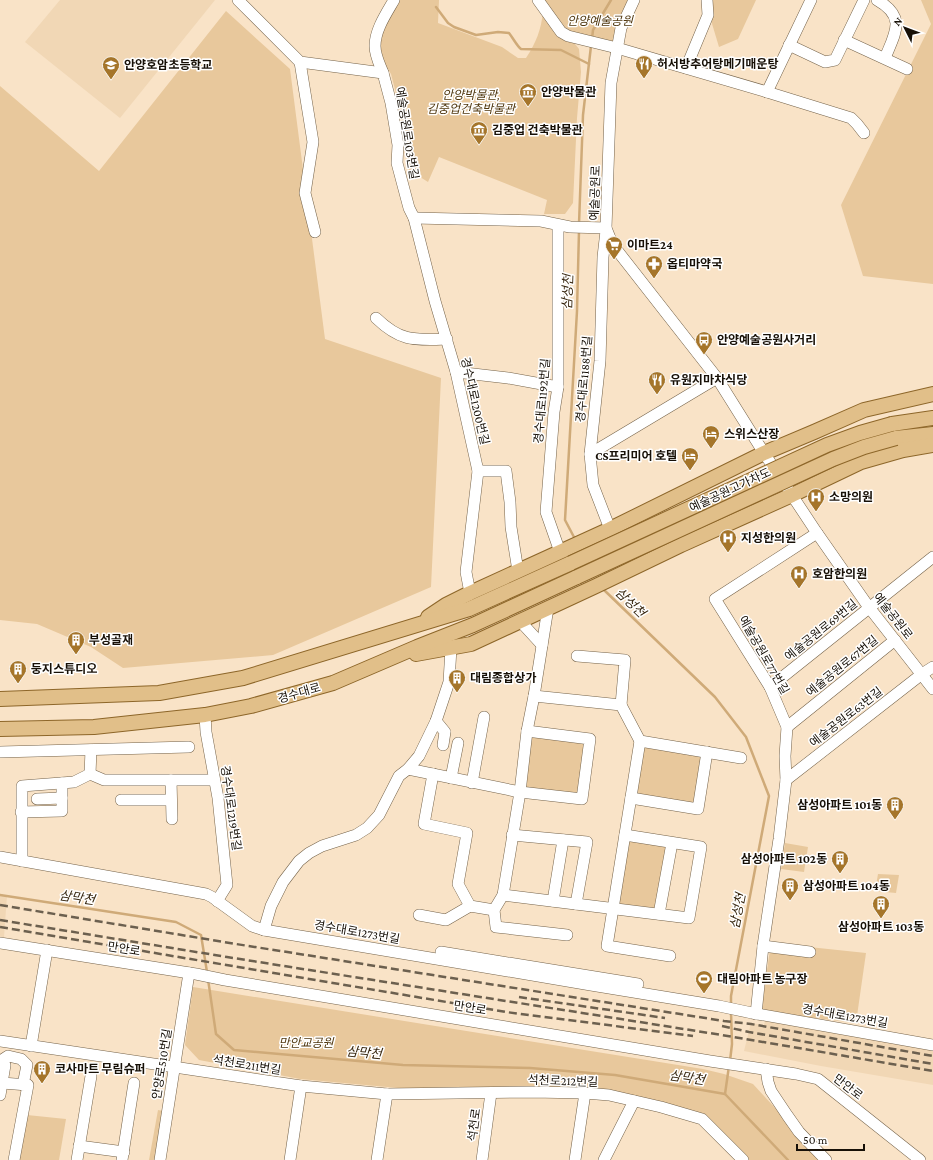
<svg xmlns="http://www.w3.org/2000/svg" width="933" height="1160" font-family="'Crimson Pro','Noto Sans KR',serif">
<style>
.built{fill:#f1d7b5}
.green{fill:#e8c89c}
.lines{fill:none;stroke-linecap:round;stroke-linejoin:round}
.stream{stroke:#cfaa78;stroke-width:2.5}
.minor-casing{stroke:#75634a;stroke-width:12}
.major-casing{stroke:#8d6629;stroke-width:16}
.minor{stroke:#fff;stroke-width:11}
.major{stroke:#e1bf89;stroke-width:14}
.rail{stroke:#6c604f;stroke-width:2.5;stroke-dasharray:8 4;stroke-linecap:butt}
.major-bridge-casing{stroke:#8d6629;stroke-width:16;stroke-linecap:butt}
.major-bridge{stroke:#e1bf89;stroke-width:14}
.labels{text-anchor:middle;stroke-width:3;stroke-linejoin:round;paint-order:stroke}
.park-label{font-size:12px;font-style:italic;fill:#4f360d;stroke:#fff}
.poi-label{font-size:12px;font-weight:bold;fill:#171007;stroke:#fff;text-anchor:start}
.street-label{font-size:12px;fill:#171007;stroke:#fff}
.water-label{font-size:13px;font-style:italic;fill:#382710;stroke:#fff}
</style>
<rect width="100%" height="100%" fill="#f9e3c7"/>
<g class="built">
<path d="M60,0H215L120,118L25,42Z"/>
<path d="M0,894L7,896L4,937H0Z"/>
<path d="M766,1018L933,1048V1085L821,1066L744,1051L751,1023L764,1025Z"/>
</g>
<g class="green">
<path d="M396,0H439L438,23L502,47L518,58H526C536,43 541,30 543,12L572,40L579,49L581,72L577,118L573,203L565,214H544L547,200L439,157L428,182L409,170L408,161V141L402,124L398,101L391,74L380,57L379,35Z"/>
<path d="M538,0H633L617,47L568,35Z"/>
<path d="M708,0H756L738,39L719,47L710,17Z"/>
<path d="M921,0H933V284L863,276L841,205L931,24Z"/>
<path d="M226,11L290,69L325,339L441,378L431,587L273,655L123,668L91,647L37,624L0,620V86L99,171Z"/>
<path d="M527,731L590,739L582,799L520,792Z"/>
<path d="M640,741L707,752L698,809L631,798Z"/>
<path d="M625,835L672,843L659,914L613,908Z"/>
<path d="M785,843L808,847L804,872L781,869Z"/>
<path d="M878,874L899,875L896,893L875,891Z"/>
<path d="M771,943L866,953L856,1023L765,1012L761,1011Z"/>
<path d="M193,987L703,1069L724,1074L753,1084L823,1160H749L705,1114L635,1097L420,1090L300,1079L199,1060L185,1045Z"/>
<path d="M158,1110L163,1111L155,1160H149Z"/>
<path d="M27,1115L66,1119L59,1160H19Z"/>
</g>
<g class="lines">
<g class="stream">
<path d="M436,7L448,23L454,27L476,35L498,32L509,33C513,38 517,46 521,49L561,50L589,64"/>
<path d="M592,39L593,30L611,0"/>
<path d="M579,224L583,115L591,46"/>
<path d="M575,539L565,520L577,311L579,231"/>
<path d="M603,589L715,697L746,737L769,796L731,996V1005"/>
<path d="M0,895L176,922L201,935L207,972"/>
<path d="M208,979L216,1034L234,1050L403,1065L530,1068L615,1075L725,1094"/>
<path d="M730,1061L732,1044L731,1012"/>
<path d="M729,1066L725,1094L788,1160"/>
</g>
<g class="minor-casing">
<g id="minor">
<path d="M238,0L300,62L383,73L391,103L398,145L397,163L409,208L414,218L435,301L456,372L478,471L466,572L470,593"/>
<path d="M538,0L561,32L568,36L617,48L767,92L851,118L857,124L864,133"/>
<path d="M634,0L621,28L611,83L606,228L610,238L616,249L717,378L764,453L817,533L868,606L933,689"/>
<path d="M877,0C907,17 895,33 885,58"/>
<path d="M844,40L907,69"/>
<path d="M789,45L825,62L835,60L864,0"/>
<path d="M300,62L313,142L305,193L315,232"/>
<path d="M686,68L708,15L707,0"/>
<path d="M383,73C380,65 375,56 375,46C375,30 386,14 394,0"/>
<path d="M767,92L811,0"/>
<path d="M414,218L541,221L570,227L606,228"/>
<path d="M558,225V387L554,412L546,512L560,552"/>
<path d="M606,231L603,257L600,361L590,454L593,485L610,529"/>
<path d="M376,318C401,342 414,340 447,339"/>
<path d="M456,372L508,378L558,387"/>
<path d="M590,454L717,378"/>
<path d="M478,471H506L510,502L511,527L518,571"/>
<path d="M548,608L534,696L527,731L520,792L503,895L494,910L496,927L567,935"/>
<path d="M520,621L542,645"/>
<path d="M577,656L625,660L621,705"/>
<path d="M770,687L933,557"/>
<path d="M534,696L621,705L640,741L741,758"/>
<path d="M205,715L206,732L218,798L227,885L217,901"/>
<path d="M436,721L445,732L443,745"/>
<path d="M787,727L895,640"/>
<path d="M640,741L607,946L670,956"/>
<path d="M0,752L189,747"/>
<path d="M408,769L520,792L582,799L590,739L527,731"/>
<path d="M90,774L91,750"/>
<path d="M433,774L424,824L467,833L458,884L470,906"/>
<path d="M451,778L458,743"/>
<path d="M171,780L172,819"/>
<path d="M786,780L922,674L933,667"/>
<path d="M472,783L484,717"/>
<path d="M631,798L698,809L707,752"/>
<path d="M37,799L62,798"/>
<path d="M121,800H171"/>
<path d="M21,812L62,811V783"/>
<path d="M512,835L587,842L576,904"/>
<path d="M0,857L206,894L212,897L252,926L264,930L591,985L719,1006L752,1013L933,1045"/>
<path d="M22,861V786L74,782L90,774L104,780H214"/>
<path d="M503,895L689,918L701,847L625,835"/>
<path d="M553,901L563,840"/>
<path d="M659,914L672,843"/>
<path d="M419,915L446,920L470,906L494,910"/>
<path d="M264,930L271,906L283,882L299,861L309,853L322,846L356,835L367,828L379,815L399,776L408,769L419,756L436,721L449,682L451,648"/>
<path d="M0,943L196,974L225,980L710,1061L796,1074L818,1079L920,1160"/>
<path d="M763,946L810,952"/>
<path d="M441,952L638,984"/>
<path d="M756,1014L763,946L779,839L786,780L785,756L787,727L770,687L715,599L817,533"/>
<path d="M0,1041L301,1086L387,1094L532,1092L585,1093L609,1095L661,1107L702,1119L743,1160"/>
<path d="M31,1046L47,950"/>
<path d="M2,1060L8,1056L21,1059L27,1065L23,1085"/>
<path d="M0,1064L5,1065L0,1095"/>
<path d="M766,1069L768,1082L771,1091L787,1115L799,1132L826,1160"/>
<path d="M2,1083L28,1085L14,1160"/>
<path d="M79,1146L124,1152"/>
<path d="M77,1160L91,1076"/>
<path d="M122,1160L134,1083"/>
<path d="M160,1160L189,973"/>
<path d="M290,1160L301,1086"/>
<path d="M377,1160L387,1094"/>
<path d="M482,1160L491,1093"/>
<path d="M575,1160L585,1093"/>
<path d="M604,1160L634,1101"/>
</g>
</g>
<g class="major-casing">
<g id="major">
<path d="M892,424L933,418"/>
<path d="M896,438L933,434"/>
<path d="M428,617L446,605L470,593L610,529L764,453L814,432L864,410L933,394"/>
<path d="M416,654L471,644L596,586L681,545L792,495L861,462L903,450L933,445"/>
<path d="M0,699L159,693L243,678L469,609L571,563"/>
<path d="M0,729L94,727L205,715L251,706L333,683L417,647L473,625L577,577"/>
</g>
</g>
<use href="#minor" class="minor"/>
<use href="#major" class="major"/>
<g class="rail">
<path d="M0,905L236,944L724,1021L751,1024L933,1056"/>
<path d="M0,920L227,957L722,1035L933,1071"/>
<path d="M0,927L506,1012L693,1036"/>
<path d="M519,997L665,1018"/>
<path d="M722,1026L749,1032L933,1064"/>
</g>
<g class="major-bridge-casing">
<g id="major-bridge">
<path d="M571,563L827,445L860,433L892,424"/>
<path d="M577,577L833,459L864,447L896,438"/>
</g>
</g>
<use href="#major-bridge" class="major-bridge"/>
</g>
<defs>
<g id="restaurant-pin" transform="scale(0.9)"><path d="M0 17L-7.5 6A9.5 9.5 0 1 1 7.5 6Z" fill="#a5752a" stroke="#fff"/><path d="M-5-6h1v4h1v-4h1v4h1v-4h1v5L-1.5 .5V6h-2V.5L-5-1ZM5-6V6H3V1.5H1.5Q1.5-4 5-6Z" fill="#fff"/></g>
<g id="school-pin" transform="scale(0.9)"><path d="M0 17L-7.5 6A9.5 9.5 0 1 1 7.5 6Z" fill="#a5752a" stroke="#fff"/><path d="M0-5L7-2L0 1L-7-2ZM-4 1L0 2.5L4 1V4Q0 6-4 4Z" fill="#fff"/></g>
<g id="museum-pin" transform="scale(0.9)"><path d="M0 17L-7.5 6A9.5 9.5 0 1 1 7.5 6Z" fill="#a5752a" stroke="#fff"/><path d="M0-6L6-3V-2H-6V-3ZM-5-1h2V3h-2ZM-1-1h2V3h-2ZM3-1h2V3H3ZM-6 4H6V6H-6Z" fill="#fff"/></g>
<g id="supermarket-pin" transform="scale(0.9)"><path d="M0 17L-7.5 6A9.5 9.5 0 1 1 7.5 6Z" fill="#a5752a" stroke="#fff"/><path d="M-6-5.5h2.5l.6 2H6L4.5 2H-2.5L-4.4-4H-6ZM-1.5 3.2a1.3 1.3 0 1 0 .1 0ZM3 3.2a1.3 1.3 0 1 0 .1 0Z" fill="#fff"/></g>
<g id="pharmacy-pin" transform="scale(0.9)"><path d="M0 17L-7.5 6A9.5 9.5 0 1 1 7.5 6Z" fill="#a5752a" stroke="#fff"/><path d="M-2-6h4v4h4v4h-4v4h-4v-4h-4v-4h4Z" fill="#fff"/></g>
<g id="bus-pin" transform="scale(0.9)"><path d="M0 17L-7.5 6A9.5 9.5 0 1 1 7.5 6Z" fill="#a5752a" stroke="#fff"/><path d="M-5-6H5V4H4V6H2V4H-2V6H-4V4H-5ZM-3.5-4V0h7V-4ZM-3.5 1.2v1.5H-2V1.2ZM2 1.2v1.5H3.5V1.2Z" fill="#fff"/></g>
<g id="hotel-pin" transform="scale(0.9)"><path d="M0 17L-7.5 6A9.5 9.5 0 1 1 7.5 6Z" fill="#a5752a" stroke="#fff"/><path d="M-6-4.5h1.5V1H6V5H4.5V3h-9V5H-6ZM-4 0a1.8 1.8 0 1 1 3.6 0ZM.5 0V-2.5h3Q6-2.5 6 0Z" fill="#fff"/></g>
<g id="hospital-pin" transform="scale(0.9)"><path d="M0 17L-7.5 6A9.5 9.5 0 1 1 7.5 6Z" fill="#a5752a" stroke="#fff"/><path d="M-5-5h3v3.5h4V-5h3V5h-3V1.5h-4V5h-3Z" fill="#fff"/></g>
<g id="building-pin" transform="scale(0.9)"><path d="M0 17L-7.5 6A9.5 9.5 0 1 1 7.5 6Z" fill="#a5752a" stroke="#fff"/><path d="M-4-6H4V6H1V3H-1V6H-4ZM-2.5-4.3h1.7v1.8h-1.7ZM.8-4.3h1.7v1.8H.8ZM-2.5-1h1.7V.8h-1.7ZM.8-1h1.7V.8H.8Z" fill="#fff"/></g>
<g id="stadium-pin" transform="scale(0.9)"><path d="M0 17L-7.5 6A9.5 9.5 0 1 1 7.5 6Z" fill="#a5752a" stroke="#fff"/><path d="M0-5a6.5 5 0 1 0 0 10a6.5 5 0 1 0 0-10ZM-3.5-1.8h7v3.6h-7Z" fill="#fff"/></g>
</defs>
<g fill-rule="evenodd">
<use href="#restaurant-pin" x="644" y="64"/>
<use href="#school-pin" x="111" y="65"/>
<use href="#museum-pin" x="528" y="92"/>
<use href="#museum-pin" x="479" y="130"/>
<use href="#supermarket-pin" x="614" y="245"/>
<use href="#pharmacy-pin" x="654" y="264"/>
<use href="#bus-pin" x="704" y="340"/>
<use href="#restaurant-pin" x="657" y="380"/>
<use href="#hotel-pin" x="711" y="434"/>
<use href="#hotel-pin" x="690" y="456"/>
<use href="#hospital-pin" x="816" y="497"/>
<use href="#hospital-pin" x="728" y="538"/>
<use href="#hospital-pin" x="799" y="574"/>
<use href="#building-pin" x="76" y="640"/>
<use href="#building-pin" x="18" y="669"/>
<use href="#building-pin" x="457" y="678"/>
<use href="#building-pin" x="895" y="805"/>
<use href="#building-pin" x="840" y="859"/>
<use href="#building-pin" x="790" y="886"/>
<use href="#building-pin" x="881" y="904"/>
<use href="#stadium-pin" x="704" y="979"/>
<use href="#building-pin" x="42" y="1069"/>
</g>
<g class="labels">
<g class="park-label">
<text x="600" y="25">안양예술공원</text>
<text x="471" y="99">안양박물관,<tspan x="471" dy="14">김중업건축박물관</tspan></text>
<text x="306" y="1047">만안교공원</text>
</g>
<g class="poi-label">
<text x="657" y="68">허서방추어탕메기매운탕</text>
<text x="124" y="69">안양호암초등학교</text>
<text x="541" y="96">안양박물관</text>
<text x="492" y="134">김중업 건축박물관</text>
<text x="627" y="249">이마트24</text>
<text x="667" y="268">옵티마약국</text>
<text x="717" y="344">안양예술공원사거리</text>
<text x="670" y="384">유원지마차식당</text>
<text x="724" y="438">스위스산장</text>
<text x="677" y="460" text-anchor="end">CS프리미어 호텔</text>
<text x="829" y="501">소망의원</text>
<text x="741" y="542">지성한의원</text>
<text x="812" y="578">호암한의원</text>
<text x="89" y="644">부성골재</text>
<text x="31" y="673">둥지스튜디오</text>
<text x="470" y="682">대림종합상가</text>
<text x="882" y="809" text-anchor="end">삼성아파트 101동</text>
<text x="827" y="863" text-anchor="end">삼성아파트 102동</text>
<text x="803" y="890">삼성아파트 104동</text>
<text x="881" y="931" text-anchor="middle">삼성아파트 103동</text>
<text x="717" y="983">대림아파트 농구장</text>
<text x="55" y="1073">코사마트 무림슈퍼</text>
</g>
<g class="street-label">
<text transform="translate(407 133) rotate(81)" y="4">예술공원로103번길</text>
<text transform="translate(595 193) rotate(-88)" y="4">예술공원로</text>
<text transform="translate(584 379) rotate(-85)" y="4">경수대로1188번길</text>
<text transform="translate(475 401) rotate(77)" y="4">경수대로1200번길</text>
<text transform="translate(542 401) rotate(-85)" y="4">경수대로1192번길</text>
<text transform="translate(730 490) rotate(-25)" y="4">예술공원고가차도</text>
<text transform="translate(893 616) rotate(52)" y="4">예술공원로</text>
<text transform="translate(821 630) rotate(-39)" y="4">예술공원로69번길</text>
<text transform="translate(764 655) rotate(60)" y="4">예술공원로77번길</text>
<text transform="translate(842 666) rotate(-39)" y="4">예술공원로67번길</text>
<text transform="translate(299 693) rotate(-16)" y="4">경수대로</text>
<text transform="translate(846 717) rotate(-38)" y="4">예술공원로63번길</text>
<text transform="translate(231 808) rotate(82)" y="4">경수대로1219번길</text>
<text transform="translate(357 932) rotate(10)" y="4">경수대로1273번길</text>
<text transform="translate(124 949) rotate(9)" y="4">만안로</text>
<text transform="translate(470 1008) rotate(9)" y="4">만안로</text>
<text transform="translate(845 1016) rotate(10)" y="4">경수대로1273번길</text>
<text transform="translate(162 1064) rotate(-81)" y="4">안양로510번길</text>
<text transform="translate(247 1065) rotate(9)" y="4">석천로211번길</text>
<text transform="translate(563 1081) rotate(2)" y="4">석천로212번길</text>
<text transform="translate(848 1087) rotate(38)" y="4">만안로</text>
<text transform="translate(474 1125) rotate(-82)" y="4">석천로</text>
</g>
<g class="water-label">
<text transform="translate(567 292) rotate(-88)" y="5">삼성천</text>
<text transform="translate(631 602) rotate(44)" y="5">삼성천</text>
<text transform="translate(77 897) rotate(9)" y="5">삼막천</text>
<text transform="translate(737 911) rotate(-79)" y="5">삼성천</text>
<text transform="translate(364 1052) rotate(5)" y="5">삼막천</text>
<text transform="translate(687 1077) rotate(9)" y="5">삼막천</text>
</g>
</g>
<g transform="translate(905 28) rotate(312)" stroke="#ffffff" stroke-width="3" paint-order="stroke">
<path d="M0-3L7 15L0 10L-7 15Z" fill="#171007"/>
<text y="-6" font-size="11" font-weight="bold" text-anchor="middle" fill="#171007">N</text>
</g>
<path d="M797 1144v6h67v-6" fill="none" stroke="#171007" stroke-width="2"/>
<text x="803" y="1144" font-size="12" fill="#171007" stroke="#ffffff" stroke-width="3" paint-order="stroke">50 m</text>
</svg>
